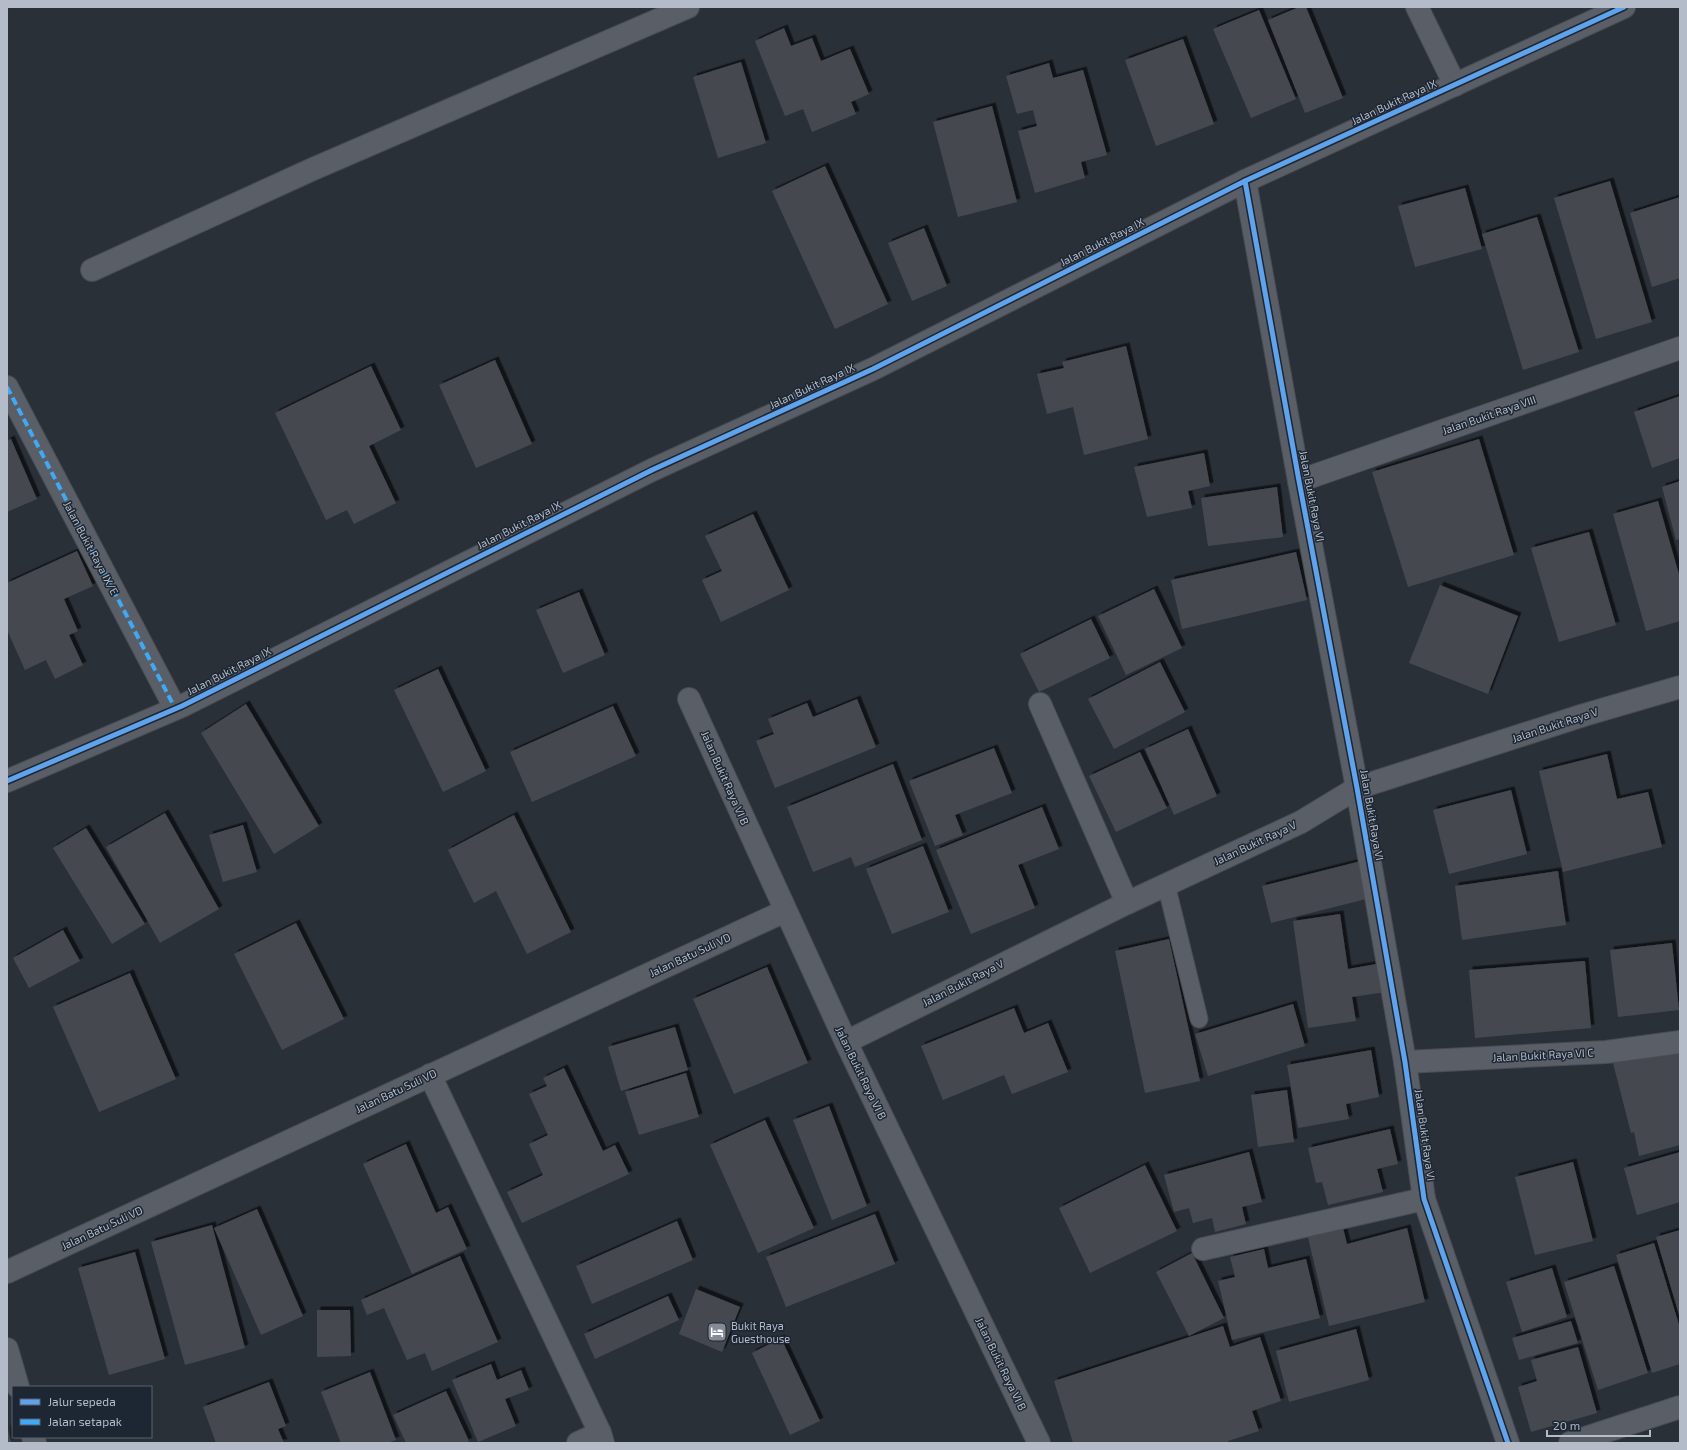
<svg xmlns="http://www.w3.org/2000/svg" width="1687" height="1450" font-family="'Exo 2',sans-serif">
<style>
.building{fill:#444950;filter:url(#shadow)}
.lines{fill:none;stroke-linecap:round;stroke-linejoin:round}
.service-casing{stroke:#484c53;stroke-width:19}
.minor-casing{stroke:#484c53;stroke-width:24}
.service{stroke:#5a5e66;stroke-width:17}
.minor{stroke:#5a5e66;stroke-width:22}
.quiet{stroke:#3fa9f5;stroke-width:4;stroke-dasharray:8 4;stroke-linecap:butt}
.cycleway-casing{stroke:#1d2633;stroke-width:8}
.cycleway{stroke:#60a3ed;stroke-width:5}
.labels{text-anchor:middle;stroke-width:3;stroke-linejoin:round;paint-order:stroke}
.street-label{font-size:11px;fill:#b4bcc9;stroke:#1d2633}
.poi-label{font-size:11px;fill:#b4bcc9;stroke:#1d2633;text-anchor:start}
</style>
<defs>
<filter id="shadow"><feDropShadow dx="3.5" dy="-3.5" stdDeviation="0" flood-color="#0009"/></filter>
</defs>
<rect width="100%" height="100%" fill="#2a3038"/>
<g class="building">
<path d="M1299,7H1306L1343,98L1305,113L1268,20Z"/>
<path d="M1259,10L1296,99L1251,118L1213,29Z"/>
<path d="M784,28L791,46L812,38L821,61L850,49L869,94L851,102L856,114L812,132L803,109L785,116L755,41Z"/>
<path d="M1183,39L1214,124L1156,146L1125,60Z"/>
<path d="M741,62L766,143L718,158L693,77Z"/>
<path d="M1049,63L1053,78L1083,70L1107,155L1081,162L1085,178L1035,193L1018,131L1037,126L1033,110L1017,114L1006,76Z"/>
<path d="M992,106L1017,202L958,217L933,122Z"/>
<path d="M825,166L888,304L835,329L772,191Z"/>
<path d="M1610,181L1652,322L1596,339L1554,198Z"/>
<path d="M1465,188L1482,249L1415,267L1398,206Z"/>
<path d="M1680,197V278L1652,287L1630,213Z"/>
<path d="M1537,217L1579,352L1523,370L1482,234Z"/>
<path d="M924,228L947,286L912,301L888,243Z"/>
<path d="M1126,346L1148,439L1084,455L1073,407L1047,414L1037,374L1064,368L1062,362Z"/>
<path d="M495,360L532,444L476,468L439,385Z"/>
<path d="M371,366L401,430L369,446L396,503L354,524L347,510L326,520L275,413Z"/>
<path d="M1680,396V458L1652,468L1634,412Z"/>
<path d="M11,439L37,499L7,512V441Z"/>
<path d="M1479,439L1514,555L1408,587L1372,472Z"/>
<path d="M1204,453L1210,486L1188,491L1192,508L1147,517L1134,467Z"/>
<path d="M1680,481V539L1676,540L1662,487Z"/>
<path d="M1277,487L1283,537L1208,546L1201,498Z"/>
<path d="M1658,501L1680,578V621L1646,631L1613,514Z"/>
<path d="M753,514L789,590L721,622L702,580L722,571L705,536Z"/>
<path d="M1589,532L1616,625L1559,642L1531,548Z"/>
<path d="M77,551L93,586L64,599L78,631L69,635L83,665L55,679L46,660L25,670L7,630V583Z"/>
<path d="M1296,552L1307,600L1182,629L1171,580Z"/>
<path d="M1440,585L1518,616L1488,694L1409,663Z"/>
<path d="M1154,589L1182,648L1126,675L1098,616Z"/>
<path d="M579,592L605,655L563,673L536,610Z"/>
<path d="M1091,619L1110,658L1039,692L1020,654Z"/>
<path d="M1160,662L1185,712L1114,749L1088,699Z"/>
<path d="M438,669L486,771L443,792L394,690Z"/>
<path d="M857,699L876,747L775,788L756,741L774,734L768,719L807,703L813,717Z"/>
<path d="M246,704L319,826L274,854L201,733Z"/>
<path d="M613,706L636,756L532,802L510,752Z"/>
<path d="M1188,729L1217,796L1174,815L1145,749Z"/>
<path d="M994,748L1012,793L955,815L963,835L935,846L909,781Z"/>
<path d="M1140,752L1167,808L1116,832L1089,776Z"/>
<path d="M1607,754L1617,799L1648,792L1662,847L1563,872L1539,771Z"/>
<path d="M893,764L922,840L855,867L851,857L813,872L787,807Z"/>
<path d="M1511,790L1527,854L1449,874L1433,810Z"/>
<path d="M1042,807L1059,849L1018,865L1035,908L971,934L936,850Z"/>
<path d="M165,813L219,909L160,943L106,847Z"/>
<path d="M514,815L571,932L527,954L496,891L474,903L448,850Z"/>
<path d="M243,825L257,872L223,882L209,835Z"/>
<path d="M86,828L145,924L112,944L53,848Z"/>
<path d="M923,846L949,912L892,934L866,869Z"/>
<path d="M1361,861L1370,898L1271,923L1262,886Z"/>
<path d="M1558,871L1566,925L1462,940L1455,886Z"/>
<path d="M1340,914L1348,969L1382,963L1386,992L1352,997L1356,1021L1308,1028L1293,921Z"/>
<path d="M296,923L344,1019L282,1050L234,954Z"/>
<path d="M63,930L80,961L29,988L13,958Z"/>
<path d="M1169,939L1200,1081L1145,1093L1115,951Z"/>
<path d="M1672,943L1679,1010L1618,1017L1610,950Z"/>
<path d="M1585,961L1591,1028L1475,1038L1469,970Z"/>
<path d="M767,967L808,1063L734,1094L693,999Z"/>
<path d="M130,973L176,1079L99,1112L53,1007Z"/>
<path d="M1293,1004L1305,1046L1208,1076L1195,1034Z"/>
<path d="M1014,1008L1024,1033L1048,1023L1068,1072L1012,1094L1004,1075L943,1100L921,1046Z"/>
<path d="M675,1027L688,1070L621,1091L608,1047Z"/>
<path d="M1680,1047V1145L1639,1156L1634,1132L1631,1133L1613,1063Z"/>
<path d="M1371,1050L1379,1097L1346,1104L1349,1119L1298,1128L1287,1065Z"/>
<path d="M564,1068L603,1151L615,1145L629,1174L522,1223L507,1192L543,1175L529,1144L548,1135L529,1094L547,1086L543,1078Z"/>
<path d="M686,1073L699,1117L639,1135L625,1092Z"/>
<path d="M1287,1090L1294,1142L1258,1147L1251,1095Z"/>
<path d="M829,1106L867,1206L832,1220L793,1120Z"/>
<path d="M765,1120L814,1228L758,1253L710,1145Z"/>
<path d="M1390,1129L1398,1164L1377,1169L1383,1192L1328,1205L1322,1182L1316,1183L1308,1148Z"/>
<path d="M406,1144L436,1213L448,1207L467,1249L412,1274L363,1164Z"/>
<path d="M1249,1152L1262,1202L1242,1207L1246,1224L1215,1232L1212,1218L1193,1223L1189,1208L1174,1212L1164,1175Z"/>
<path d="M1680,1152V1202L1637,1215L1624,1168Z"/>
<path d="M1573,1162L1593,1241L1535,1255L1515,1177Z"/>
<path d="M1145,1165L1177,1231L1090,1273L1059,1208Z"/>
<path d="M257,1209L303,1316L261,1335L214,1228Z"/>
<path d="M875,1214L895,1264L786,1307L766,1257Z"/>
<path d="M677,1221L693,1260L592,1304L576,1266Z"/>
<path d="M1342,1224L1347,1244L1407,1228L1425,1302L1329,1326L1307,1233Z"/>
<path d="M212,1225L245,1348L185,1365L151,1242Z"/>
<path d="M1680,1230V1318L1656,1237Z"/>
<path d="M1654,1243L1680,1328V1364L1652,1373L1616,1255Z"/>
<path d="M1264,1249L1268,1268L1306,1259L1320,1318L1232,1340L1218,1281L1235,1277L1230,1257Z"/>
<path d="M135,1252L165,1359L109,1375L78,1268Z"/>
<path d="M1192,1253L1224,1318L1189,1336L1156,1272Z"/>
<path d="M460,1256L498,1342L432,1371L425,1353L407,1360L384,1308L367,1315L361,1300Z"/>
<path d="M1614,1266L1648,1373L1598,1390L1564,1282Z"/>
<path d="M1552,1268L1567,1317L1522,1332L1506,1282Z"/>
<path d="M696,1289L740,1307L722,1352L679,1334Z"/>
<path d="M668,1296L679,1320L595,1359L584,1334Z"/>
<path d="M317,1310H350L351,1356L317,1357Z"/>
<path d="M1571,1321L1578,1343L1519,1360L1512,1338Z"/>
<path d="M1223,1326L1230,1347L1260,1337L1281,1401L1252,1411L1259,1431L1228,1441L1229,1443H1073L1054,1381Z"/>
<path d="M1356,1329L1369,1380L1289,1402L1276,1351Z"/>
<path d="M781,1338L820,1421L790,1435L752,1353Z"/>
<path d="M1578,1347L1597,1413L1531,1432L1518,1387L1537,1381L1531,1360Z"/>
<path d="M491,1364L497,1380L521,1370L529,1390L505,1399L516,1426L478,1442L452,1380Z"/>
<path d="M370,1372L396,1440L387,1443H341L321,1392Z"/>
<path d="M269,1382L286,1426L278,1429L284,1443H216L203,1407Z"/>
<path d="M446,1391L469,1441L465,1443H406L393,1415Z"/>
<path d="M7,1426L11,1442L7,1443Z"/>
</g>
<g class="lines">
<g class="service-casing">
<path id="service" d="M1166,884L1199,1019"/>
</g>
<g class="minor-casing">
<g id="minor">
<path d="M1417,7L1455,85"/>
<path d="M1245,181L1299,481L1357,788L1405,1062L1424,1199L1508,1443"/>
<path d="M92,270L313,169L688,7"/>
<path d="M7,387L175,708"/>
<path d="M1299,481L1680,348"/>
<path d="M689,699L846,1042L1039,1443"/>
<path d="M1040,704L1127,903"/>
<path d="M7,781L182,706L652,470L873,369L1245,181L1624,7"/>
<path d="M846,1042L1127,903L1301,822L1357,788L1584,715L1680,687"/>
<path d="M1405,1062L1606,1052L1680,1042"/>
<path d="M430,1075L600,1433L603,1443"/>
<path d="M1203,1249L1424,1199"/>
<path d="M7,1272L785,911"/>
<path d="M7,1349L18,1387"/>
<path d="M33,1437L35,1443"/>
<path d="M578,1443L600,1433"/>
<path d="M1570,1443L1680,1407"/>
</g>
</g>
<use href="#service" class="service"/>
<use href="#minor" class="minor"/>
<path class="quiet" d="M7,387L175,708"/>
<g class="cycleway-casing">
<g id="cycleway">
<path d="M1245,181L1299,481L1357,788L1405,1062L1424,1199L1508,1443"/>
<path d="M7,781L182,706L652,470L873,369L1245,181L1624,7"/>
</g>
</g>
<use href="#cycleway" class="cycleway"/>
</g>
<defs>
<g id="hotel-square" transform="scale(1)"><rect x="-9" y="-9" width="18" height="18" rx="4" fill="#848b96" stroke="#1d2633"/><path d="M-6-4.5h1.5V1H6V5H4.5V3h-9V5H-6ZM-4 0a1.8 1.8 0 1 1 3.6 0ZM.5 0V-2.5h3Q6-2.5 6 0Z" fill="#fff"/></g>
</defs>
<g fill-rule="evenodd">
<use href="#hotel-square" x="717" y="1332"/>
</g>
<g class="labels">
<g class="street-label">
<text transform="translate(1394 102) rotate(-25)" y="4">Jalan Bukit Raya IX</text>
<text transform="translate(1102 242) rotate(-27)" y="4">Jalan Bukit Raya IX</text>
<text transform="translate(812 386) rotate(-25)" y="4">Jalan Bukit Raya IX</text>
<text transform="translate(1489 415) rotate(-19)" y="4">Jalan Bukit Raya VIII</text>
<text transform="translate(1312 496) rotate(79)" y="4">Jalan Bukit Raya VI</text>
<text transform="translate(519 525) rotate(-27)" y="4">Jalan Bukit Raya IX</text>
<text transform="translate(91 548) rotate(62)" y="4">Jalan Bukit Raya IX/E</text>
<text transform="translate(229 671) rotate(-27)" y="4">Jalan Bukit Raya IX</text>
<text transform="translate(1555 725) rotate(-18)" y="4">Jalan Bukit Raya V</text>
<text transform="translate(725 778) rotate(66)" y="4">Jalan Bukit Raya VI B</text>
<text transform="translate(1372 815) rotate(80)" y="4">Jalan Bukit Raya VI</text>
<text transform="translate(1255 843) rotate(-25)" y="4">Jalan Bukit Raya V</text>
<text transform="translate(690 955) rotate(-25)" y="4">Jalan Batu Suli VD</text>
<text transform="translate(963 983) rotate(-27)" y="4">Jalan Bukit Raya V</text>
<text transform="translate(1543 1055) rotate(-3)" y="4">Jalan Bukit Raya VI C</text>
<text transform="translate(861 1073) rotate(64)" y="4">Jalan Bukit Raya VI B</text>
<text transform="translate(396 1091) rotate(-25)" y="4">Jalan Batu Suli VD</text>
<text transform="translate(1425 1135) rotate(82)" y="4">Jalan Bukit Raya VI</text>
<text transform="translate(102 1228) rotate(-25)" y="4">Jalan Batu Suli VD</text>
<text transform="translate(1001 1364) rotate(64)" y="4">Jalan Bukit Raya VI B</text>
</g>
<g class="poi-label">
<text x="731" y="1330">Bukit Raya<tspan x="731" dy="13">Guesthouse</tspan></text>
</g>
</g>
<rect width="1687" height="1450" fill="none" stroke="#b4bcc9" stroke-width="16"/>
<rect x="12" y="1386" width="140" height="52" fill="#1d2633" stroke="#59626f"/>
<rect x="20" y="1399" width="20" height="6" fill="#60a3ed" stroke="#59626f"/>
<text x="48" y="1406" font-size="12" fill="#b4bcc9">Jalur sepeda</text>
<rect x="20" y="1419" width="20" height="6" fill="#3fa9f5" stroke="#59626f"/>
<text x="48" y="1426" font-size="12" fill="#b4bcc9">Jalan setapak</text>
<path d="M1547 1430v6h103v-6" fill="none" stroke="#b4bcc9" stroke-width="2"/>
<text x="1553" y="1430" font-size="12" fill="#b4bcc9" stroke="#1d2633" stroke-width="3" paint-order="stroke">20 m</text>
</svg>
